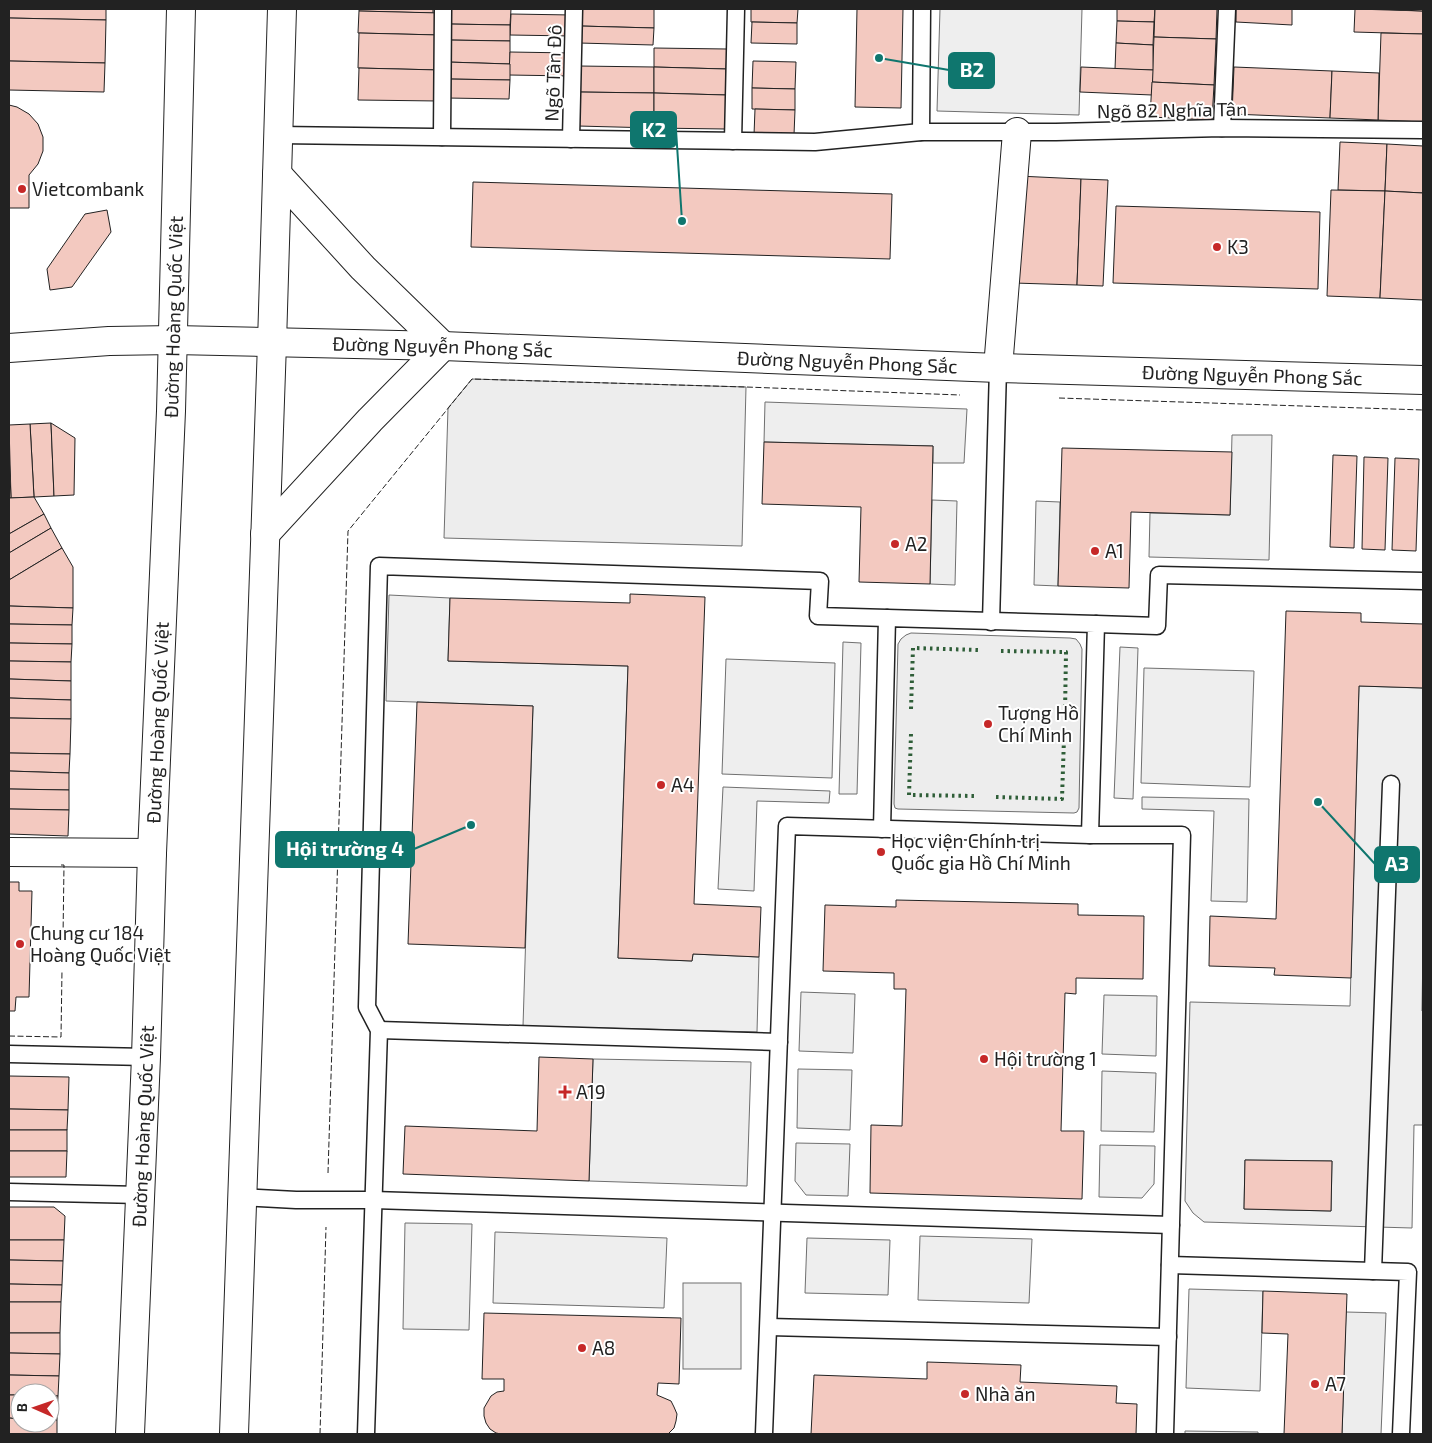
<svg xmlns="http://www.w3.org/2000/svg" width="1432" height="1443" font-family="'Exo 2',sans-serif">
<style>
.green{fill:#eee;stroke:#6f6f6f;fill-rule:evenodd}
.parking{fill:#ededed;stroke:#6f6f6f}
.building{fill:#f3c9c0;stroke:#222}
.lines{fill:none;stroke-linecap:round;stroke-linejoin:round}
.service-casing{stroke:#222;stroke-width:19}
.minor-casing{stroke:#222;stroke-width:30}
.secondary-casing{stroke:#222;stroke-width:30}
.service{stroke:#fff;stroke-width:16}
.minor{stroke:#fff;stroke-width:28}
.secondary{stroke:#fff;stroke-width:28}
.hedge{stroke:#2f5e38;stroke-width:4;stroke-dasharray:2.5 4;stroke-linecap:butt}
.fence{stroke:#222;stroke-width:1;stroke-dasharray:6 2.5;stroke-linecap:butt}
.poi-dot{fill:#c62828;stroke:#fff;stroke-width:2}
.labels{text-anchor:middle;stroke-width:4;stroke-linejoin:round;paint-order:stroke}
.street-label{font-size:19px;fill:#222;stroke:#fff}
.poi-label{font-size:19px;fill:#222;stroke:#fff;text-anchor:start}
.leader{fill:none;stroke:#0f766e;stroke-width:2}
.callout-dot{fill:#0f766e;stroke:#fff;stroke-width:2}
.callout{fill:#0f766e;stroke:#0f766e;stroke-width:2}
.callout-label{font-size:20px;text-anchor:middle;font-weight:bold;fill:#fff}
</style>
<rect width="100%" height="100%" fill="#fff"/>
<g class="green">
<path d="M940,9H1082L1079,115L937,111Z"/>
<path d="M765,402L967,409L964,463H933V446L764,442Z"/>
<path d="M1232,435H1272L1269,560L1149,557L1150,513L1230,515Z"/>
<path d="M932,500L957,501L955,585L930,584Z"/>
<path d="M1036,501L1060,502L1058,586L1034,585Z"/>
<path d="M389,595L450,598L448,661L628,666L618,958L692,961L693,954L759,957L757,1032L523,1026L533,706L386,701Z"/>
<path d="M843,642L861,643L857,794H839Z"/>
<path d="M1120,647L1138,648L1133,799L1114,798Z"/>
<path d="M726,659L835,663L832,778L722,774Z"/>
<path d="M1144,668L1254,671L1250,787L1141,783Z"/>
<path d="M1359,686L1423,688V946L1422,1011H1423V1125H1414L1412,1228L1204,1222L1193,1213L1185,1201L1190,1002L1350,1006ZM1245,1160L1332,1161L1331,1211L1244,1209Z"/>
<path d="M723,787L830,791L829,803L757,801L754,891L718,889Z"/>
<path d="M1142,797L1249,799L1247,902L1211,901L1214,811L1142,809Z"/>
<path d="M801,992L855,994L853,1053L799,1051Z"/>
<path d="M1104,995L1157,996L1156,1056L1102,1054Z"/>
<path d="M593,1059L751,1062L747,1186L589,1181Z"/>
<path d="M798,1069L852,1070L850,1130L797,1128Z"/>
<path d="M1102,1071L1156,1073L1154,1132L1101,1131Z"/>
<path d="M796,1143L850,1144L848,1196L806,1195L795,1181Z"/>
<path d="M1100,1145L1155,1146L1154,1184L1142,1198L1099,1197Z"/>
<path d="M405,1223L472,1224L469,1330L403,1329Z"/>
<path d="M495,1232L667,1238L664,1308L493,1303Z"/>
<path d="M920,1236L1032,1239L1029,1303L918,1300Z"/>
<path d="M807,1238L890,1240L888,1295L805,1293Z"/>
<rect x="683" y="1283" width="58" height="86"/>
<path d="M1189,1289L1263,1291L1260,1391L1186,1388Z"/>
<path d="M1185,1431L1258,1432V1434H1185Z"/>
</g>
<g class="parking">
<path d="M472,379L746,387L742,546L444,538L448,408Z"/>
<path d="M911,633L1070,638L1076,639L1080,644L1082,649L1079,808L1077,812L1074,813L898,809L895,808L894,804L898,644L901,639L906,635Z"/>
<path d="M1346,1312L1386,1313L1381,1434H1342Z"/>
</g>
<g class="building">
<path d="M9,9H106V20L9,18Z"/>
<path d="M359,9H433V13L359,11Z"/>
<path d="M448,9H511L510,25L447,24Z"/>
<path d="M580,9H654V28L580,26Z"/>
<path d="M751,9H798L797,23L751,22Z"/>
<path d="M857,9H903L901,108L855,107Z"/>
<path d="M1117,9H1155L1154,22L1117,21Z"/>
<path d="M1155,9H1217L1216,39L1154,37Z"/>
<path d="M1236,9H1292V25L1236,22Z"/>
<path d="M1355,9L1423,11V34L1354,32Z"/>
<path d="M1378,9H1423V11Z"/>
<path d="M359,11L440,13L439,35L358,33Z"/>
<path d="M511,14L572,15L571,36L510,35Z"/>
<path d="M9,18L106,20L105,63L9,61Z"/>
<path d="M1117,21L1154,22L1153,45L1116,43Z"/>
<path d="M752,22L797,23V44L751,43Z"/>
<path d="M448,24L510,25V41L447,40Z"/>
<path d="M580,26L654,28L653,45L579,43Z"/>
<path d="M359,33L439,35V70L358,68Z"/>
<path d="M1381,33L1423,34V122L1378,120Z"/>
<path d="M1154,37L1216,39L1214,85L1152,82Z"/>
<path d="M447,40L510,41V64L447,62Z"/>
<path d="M1116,43L1153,45V70L1115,69Z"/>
<path d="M654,48L727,49L726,69L654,67Z"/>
<path d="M510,52L571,53L570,76L509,75Z"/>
<path d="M9,61L105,63L104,92L9,90Z"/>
<path d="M753,61L796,62L795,89L752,88Z"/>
<path d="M447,62L510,64V80L447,79Z"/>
<path d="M579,66L654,67V93L578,92Z"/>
<path d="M654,67L726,69V95L654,93Z"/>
<path d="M1081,67L1153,70L1152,95L1080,92Z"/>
<path d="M1234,67L1332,71L1330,118L1232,114Z"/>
<path d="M359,68L439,70L438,101L358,100Z"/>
<path d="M1332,71L1379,73L1378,120L1330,118Z"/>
<path d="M447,79L510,80L509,99L447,98Z"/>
<path d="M1152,82L1214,85L1212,120L1150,117Z"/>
<path d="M752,88L795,89V110L752,109Z"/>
<path d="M578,92L654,93V128L578,126Z"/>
<path d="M654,93L726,95L725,129L654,128Z"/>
<path d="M9,105L17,107L29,114L38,124L43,137V151L38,164L29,175V208H9Z"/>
<path d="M755,109L795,110L794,135H754Z"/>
<path d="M1340,142L1387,144L1385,191L1338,190Z"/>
<path d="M1387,144L1423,146V193L1385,191Z"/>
<path d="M1018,176L1081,179L1077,285L1014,283Z"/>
<path d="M1081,179L1108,180L1103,286L1077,285Z"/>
<path d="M473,182L892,194L890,259L471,247Z"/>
<path d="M1331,190L1385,191L1380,298L1327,296Z"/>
<path d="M1385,191L1423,193V300L1380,298Z"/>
<path d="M1116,206L1320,212L1318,289L1113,283Z"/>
<path d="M107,210L111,232L72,287L50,290L47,269L85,214Z"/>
<path d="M51,423L54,496L34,497L30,424Z"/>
<path d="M51,423L75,438L74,495L54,496Z"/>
<path d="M30,424L34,497L11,498L9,425Z"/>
<path d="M764,442L933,446L930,584L859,582L861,507L762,504Z"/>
<path d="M1062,448L1232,452L1230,515L1131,512L1129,588L1058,586Z"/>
<path d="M9,453L11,498H9Z"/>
<path d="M1333,455L1357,456L1354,548L1330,547Z"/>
<path d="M1364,457L1388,458L1385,550L1362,549Z"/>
<path d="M1395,458L1419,459L1416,551L1392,550Z"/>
<path d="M34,497L44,514L9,534V498Z"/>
<path d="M44,514L51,528L9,553V534Z"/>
<path d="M51,528L62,548L9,580V553Z"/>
<path d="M62,548L73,567V608L9,606V580Z"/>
<path d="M630,594L705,597L694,904L761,907L759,957L693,954L692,961L618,958L628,666L448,661L450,598L630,603Z"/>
<path d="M9,606L73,608L72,625L9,624Z"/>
<path d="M1286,611L1361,613V622L1423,624V688L1359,686L1351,978L1274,975L1275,968L1209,966L1210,916L1276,919Z"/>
<path d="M9,624L72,625V644L9,643Z"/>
<path d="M9,643L72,644L71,662L9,661Z"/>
<path d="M9,661L71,662V681L9,679Z"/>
<path d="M9,679L71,681V700L9,698Z"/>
<path d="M9,698L71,700V719L9,718Z"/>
<path d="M417,702L533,706L525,948L408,944Z"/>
<path d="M9,718L71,719L70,754L9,753Z"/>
<path d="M9,753L70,754L69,773L9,771Z"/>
<path d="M9,771L69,773V790L9,789Z"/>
<path d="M9,789L69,790V810L9,809Z"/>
<path d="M9,809L69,810L68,836L9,834Z"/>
<path d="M9,882H19V891H32L29,997H16L15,1011H9Z"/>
<path d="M896,900L1078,904V915L1144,916L1143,979L1076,978V994L1065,993L1061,1131H1084L1082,1199L870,1193L871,1125L902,1126L906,989H894V973L823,971L825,905L896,907Z"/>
<path d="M539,1057L593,1059L589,1181L403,1174L405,1126L537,1131Z"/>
<path d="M9,1076L69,1077L68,1110L9,1109Z"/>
<path d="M9,1109L68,1110L67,1130H9Z"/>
<rect x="9" y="1130" width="58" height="21"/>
<path d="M9,1151H67L66,1177H9Z"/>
<path d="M1245,1160L1332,1161L1331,1211L1244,1209Z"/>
<path d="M9,1207H54L65,1216L64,1240H9Z"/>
<path d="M9,1240H64L63,1261L9,1260Z"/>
<path d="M9,1260L63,1261L62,1285L9,1284Z"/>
<path d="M9,1284L62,1285L61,1302H9Z"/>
<path d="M1263,1291L1347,1294L1342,1434H1284L1288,1334L1262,1333Z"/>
<path d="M9,1302H61L60,1333H9Z"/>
<path d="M484,1313L681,1318L679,1384L658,1383L657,1395L671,1401L674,1407L677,1414L676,1421L674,1428L668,1434H501L496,1433L490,1429L486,1423L484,1416V1408L491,1396L497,1392L504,1391V1379H482Z"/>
<path d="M9,1333H60V1354L9,1353Z"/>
<path d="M9,1353L60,1354L59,1376L9,1375Z"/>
<path d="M927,1362L1021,1365L1020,1382L1117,1386L1116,1403L1137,1404L1136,1434H811L814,1375L927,1379Z"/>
<path d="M9,1375L59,1376L58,1396H50V1393H20V1395H9Z"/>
<path d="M9,1395H20V1419L9,1418Z"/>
<path d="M50,1396H58L57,1420H50Z"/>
<path d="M9,1418L20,1419V1423H50V1420H57V1434H9Z"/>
</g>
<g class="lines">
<g class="service-casing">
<g id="service">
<path d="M1222,128L1227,9"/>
<path d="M921,132L922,9"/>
<path d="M278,135L815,142L921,132H1056L1222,128L1423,130"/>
<path d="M442,137L443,9"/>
<path d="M571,139L574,9"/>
<path d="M733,141L736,9"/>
<path d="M991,622L998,368"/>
<path d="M1096,624L1157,626L1159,575L1423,581"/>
<path d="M882,829L887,618L1096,624L1090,835"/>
<path d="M379,1030L779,1042"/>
<path d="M9,1054L146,1057"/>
<path d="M9,1192L140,1195"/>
<path d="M242,1197L296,1200H373L1171,1225"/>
<path d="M1170,1265L1408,1272L1401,1434"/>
<path d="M1373,1271L1391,784"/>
<path d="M769,1327L1168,1337"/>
<path d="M366,1434L379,1030L367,1007L379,566L820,581L818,616L887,618"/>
<path d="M764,1434L787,826L1090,835H1182L1165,1434"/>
</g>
</g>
<g class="minor-casing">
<g id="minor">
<path d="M998,368L1017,132"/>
<path d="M9,852L152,853"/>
</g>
</g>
<g class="secondary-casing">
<g id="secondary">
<path d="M277,174L363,268L443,346"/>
<path id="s1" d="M9,348L109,341L174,340L443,346L998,368L1423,380"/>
<path d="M265,534L370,420L443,346"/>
<path id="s2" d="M130,1434L146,1057L152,853L171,411L181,9"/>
<path d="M234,1434L272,343L282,9"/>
</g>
</g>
<use href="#service" class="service"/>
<use href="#minor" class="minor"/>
<use href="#secondary" class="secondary"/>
<g class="hedge">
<path d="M1001,651L1066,652L1065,713"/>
<path d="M911,709L913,648L979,650"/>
<path d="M911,734L909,795L975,796"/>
<path d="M996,797L1062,799L1064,738"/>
</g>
<g class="fence">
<path d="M1059,398L1423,410"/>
<path d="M61,865H64L63,938"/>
<path d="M9,1036L61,1037L62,970"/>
<path d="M328,1173L348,531L472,379L746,387L960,395"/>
<path d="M320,1434L326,1227"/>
</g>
</g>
<g class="poi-dot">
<circle cx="22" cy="189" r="5"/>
<circle cx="1217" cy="247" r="5"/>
<circle cx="895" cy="544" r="5"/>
<circle cx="1095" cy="551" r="5"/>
<circle cx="988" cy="724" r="5"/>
<circle cx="661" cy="785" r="5"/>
<circle cx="881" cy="852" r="5"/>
<circle cx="20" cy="944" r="5"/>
<circle cx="984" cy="1059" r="5"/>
<path d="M562.5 1084.5h5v5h5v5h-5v5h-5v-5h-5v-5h5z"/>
<circle cx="582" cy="1348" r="5"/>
<circle cx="1315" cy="1384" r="5"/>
<circle cx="965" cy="1394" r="5"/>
</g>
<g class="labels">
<g class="street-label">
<text transform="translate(553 73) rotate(-88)" y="7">Ngõ Tân Đô</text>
<text transform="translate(1172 110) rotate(-1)" y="7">Ngõ 82 Nghĩa Tân</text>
<text dy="7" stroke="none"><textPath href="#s2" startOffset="1118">Đường Hoàng Quốc Việt</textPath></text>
<text dy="7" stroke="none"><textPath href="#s1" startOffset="434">Đường Nguyễn Phong Sắc</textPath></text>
<text dy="7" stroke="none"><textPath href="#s1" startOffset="839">Đường Nguyễn Phong Sắc</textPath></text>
<text dy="7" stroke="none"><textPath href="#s1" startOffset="1244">Đường Nguyễn Phong Sắc</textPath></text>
<text dy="7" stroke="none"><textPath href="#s2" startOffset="712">Đường Hoàng Quốc Việt</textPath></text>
<text dy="7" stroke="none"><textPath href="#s2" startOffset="308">Đường Hoàng Quốc Việt</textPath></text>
</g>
<g class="poi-label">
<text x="32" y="196">Vietcombank</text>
<text x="1227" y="254">K3</text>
<text x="905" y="551">A2</text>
<text x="1105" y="558">A1</text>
<text x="998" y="720">Tượng Hồ<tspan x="998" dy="22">Chí Minh</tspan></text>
<text x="671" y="792">A4</text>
<text x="891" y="848">Học viện Chính trị<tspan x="891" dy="22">Quốc gia Hồ Chí Minh</tspan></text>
<text x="30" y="940">Chung cư 184<tspan x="30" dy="22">Hoàng Quốc Việt</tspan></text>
<text x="994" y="1066">Hội trường 1</text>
<text x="576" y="1099">A19</text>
<text x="592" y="1355">A8</text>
<text x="1325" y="1391">A7</text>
<text x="975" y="1401">Nhà ăn</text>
</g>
</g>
<path class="leader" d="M879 58L949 70M682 221L676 130M471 825L414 849M1318 802L1375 864"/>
<g class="callout-dot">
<circle cx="879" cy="58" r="5"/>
<circle cx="682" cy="221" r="5"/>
<circle cx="471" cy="825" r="5"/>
<circle cx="1318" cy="802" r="5"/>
</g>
<g class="callout">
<rect x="949" y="53" width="45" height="35" rx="5"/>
<rect x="631" y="112" width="45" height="35" rx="5"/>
<rect x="276" y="832" width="138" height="35" rx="5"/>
<rect x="1375" y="847" width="44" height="35" rx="5"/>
</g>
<g class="callout-label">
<text x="972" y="77">B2</text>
<text x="654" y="137">K2</text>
<text x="345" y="856">Hội trường 4</text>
<text x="1397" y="871">A3</text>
</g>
<rect width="1432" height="1443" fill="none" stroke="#222222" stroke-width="20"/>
<g transform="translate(35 1408) rotate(272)"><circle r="24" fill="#ffffff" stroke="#a7a7a7"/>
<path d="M0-4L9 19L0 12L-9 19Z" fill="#c62828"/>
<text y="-8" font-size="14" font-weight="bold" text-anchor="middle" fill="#222222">B</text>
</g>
</svg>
